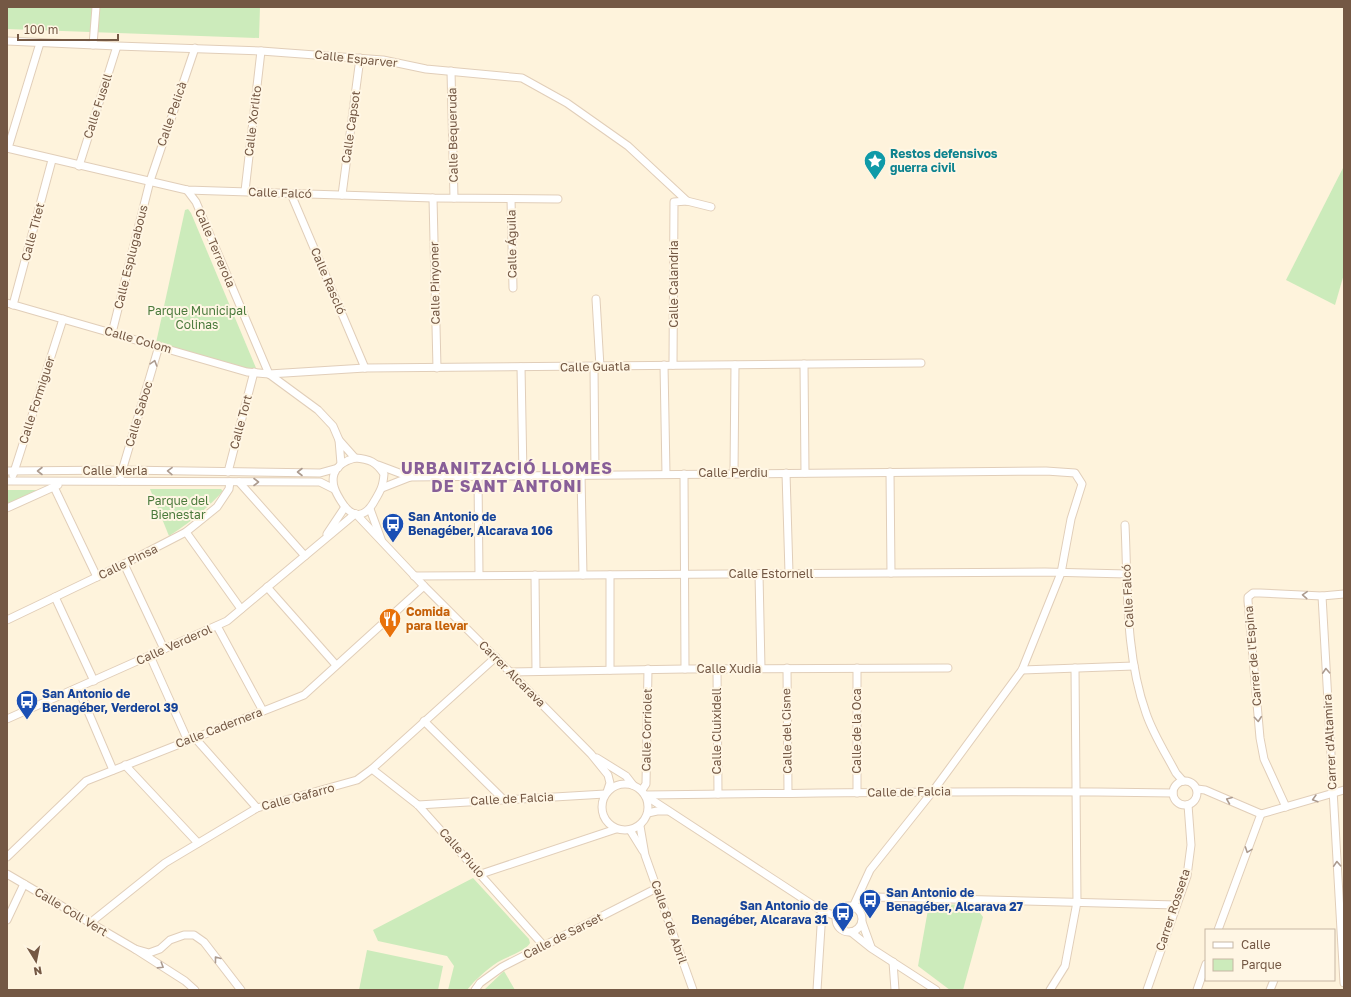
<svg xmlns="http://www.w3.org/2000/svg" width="1351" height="997" font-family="'Golos Text',sans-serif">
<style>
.green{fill:#ccebbb}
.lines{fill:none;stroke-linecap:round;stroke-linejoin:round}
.minor-casing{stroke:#e1ceb9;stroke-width:9}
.minor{stroke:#fff;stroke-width:7}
.oneway{stroke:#ac9b8f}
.labels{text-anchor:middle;stroke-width:4;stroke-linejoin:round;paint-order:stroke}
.street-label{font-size:12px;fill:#745844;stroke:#fff6e4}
.culture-label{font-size:12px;font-weight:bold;fill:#0d838f;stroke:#fff6e4;text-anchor:start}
.park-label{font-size:12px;fill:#4b7a3c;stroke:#fff6e4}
.transit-label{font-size:12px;font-weight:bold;fill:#164399;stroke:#fff6e4;text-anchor:start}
.food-label{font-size:12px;font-weight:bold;fill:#c56008;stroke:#fff6e4;text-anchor:start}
.district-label{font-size:16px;font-weight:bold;letter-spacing:1px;fill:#885f98;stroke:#fff6e4}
</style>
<rect width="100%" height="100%" fill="#fef3dc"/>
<g class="green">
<path d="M7,7H260L259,38L7,29Z"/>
<path d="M1344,166V274L1335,305L1286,280Z"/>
<path d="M188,209L191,213L256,368V369H249L156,343L185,210Z"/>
<path d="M150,489H221L223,491C207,509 189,523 169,536Z"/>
<path d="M7,490H44L7,506Z"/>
<path d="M473,878L529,939L530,943C526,951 506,957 498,962C486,970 476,979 467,990H448L454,966L447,956L378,941L373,930Z"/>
<path d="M929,904L974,905L983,917L963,990H950L918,966Z"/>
<path d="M367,950L443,966L438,990H359Z"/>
<path d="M504,971L515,990H484Z"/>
</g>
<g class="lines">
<g class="minor-casing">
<g id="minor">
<path d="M7,41L117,46L261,51L383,60L426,69L522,78L567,103L628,146L687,201"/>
<path d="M93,45L96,7"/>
<path d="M451,71L454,198"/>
<path d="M7,148L187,190L433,198L558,199"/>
<path d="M8,148L40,43"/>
<path d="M79,166L117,46"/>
<path d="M187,190L196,202L269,374"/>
<path d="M245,191L261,51"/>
<path d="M291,194L365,368"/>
<path d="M342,195L360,58"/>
<path d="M433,198L437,368"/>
<path d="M511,199L513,288"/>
<path d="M596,299L600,367"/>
<path d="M7,303L247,372L269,374L365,368L921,363"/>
<path d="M13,305L52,160"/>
<path d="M112,333L150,181L195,48"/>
<path d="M804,364L805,473"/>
<path d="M664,365L666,474"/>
<path d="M673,365L674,202L687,201L711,207"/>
<path d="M521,367L523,475"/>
<path d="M594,367L595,474"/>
<path d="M269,374L318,410L333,426L339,440"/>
<path d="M355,458C370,459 376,462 384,474C383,486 381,490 375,500C365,519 352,519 341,501C336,493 331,484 334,474C337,465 347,460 355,458Z"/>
<path d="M341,464L339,440L355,458"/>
<path d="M378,465L410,477L382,488"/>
<path d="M7,471L122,470L320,473L338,468"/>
<path d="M228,472L254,372"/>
<path d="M890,472L891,573"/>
<path d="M734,473L735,365"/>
<path d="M786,473L789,573"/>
<path d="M581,474L583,575"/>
<path d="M684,474L685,669"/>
<path d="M13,475L63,319"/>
<path d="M478,476L479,575"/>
<path d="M410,477L1046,471L1075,473L1082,484L1071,519L1061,573L1022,670L933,791L870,870L853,907"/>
<path d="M7,481L320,482L334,489"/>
<path d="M119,481L159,346"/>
<path d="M239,482L305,556"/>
<path d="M54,487L97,577"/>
<path d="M7,508L58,485"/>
<path d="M370,509L381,539"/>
<path d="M356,514L424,586L510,672L591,754L608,775L610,783L607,792"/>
<path d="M1125,525C1128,588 1125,654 1146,713C1153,734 1166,754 1176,773L1183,781"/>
<path d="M186,532L241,609"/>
<path d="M327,534L345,507"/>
<path d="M124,564L164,649"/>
<path d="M759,574L761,668"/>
<path d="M535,575L536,671"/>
<path d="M610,575V670"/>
<path d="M414,576L1045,572L1127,574"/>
<path d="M267,587L336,665"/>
<path d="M1322,596L1344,983"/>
<path d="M55,597L94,681"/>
<path d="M7,620L124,564L186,532L217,507L229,489L230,482"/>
<path d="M217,626L263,711"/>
<path d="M150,656L188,741"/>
<path d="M787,668L788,793"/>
<path d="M857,668V793"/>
<path d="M717,669L718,794"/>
<path d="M1022,670L1134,666"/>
<path d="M510,672L685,669L948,668"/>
<path d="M78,688L113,770"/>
<path d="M7,719L227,621L355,514"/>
<path d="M424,721L503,799"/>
<path d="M195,738L257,808"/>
<path d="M597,758L626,776L633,785"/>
<path d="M125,765L198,843"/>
<path d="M372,769L418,805L544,946"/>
<circle cx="1185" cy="793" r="12"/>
<circle cx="625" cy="807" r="23"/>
<path d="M1197,789L1205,790L1261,814"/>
<path d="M642,790L646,784L648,669"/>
<path d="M645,795C821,793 997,790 1173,793"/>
<path d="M646,796L822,911L836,916"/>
<path d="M418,805L605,794"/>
<path d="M1286,807L1264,759L1260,738L1248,601V597L1253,593H1260L1322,596L1344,594"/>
<path d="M648,813L657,811H667"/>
<path d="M1261,814L1344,790"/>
<path d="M640,826L645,855L693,990"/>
<path d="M630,830L643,851"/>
<path d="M7,857L86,781L304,695L424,586"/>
<path d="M7,874L135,949"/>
<path d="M481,874L616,829"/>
<circle cx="849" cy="919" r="13"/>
<path d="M857,909L875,897L1176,905"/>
<path d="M7,920L24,884"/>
<path d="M862,922L871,947"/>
<path d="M90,923L165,863L257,808L357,780L372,769L496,657"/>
<path d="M1218,930L1261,814"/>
<path d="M851,932L871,948L936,990"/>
<path d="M893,962L895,990"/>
<path d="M195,990L185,981L135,949L149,953L160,949L170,940L184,935H194L204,942L241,990"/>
<path d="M475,990L480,983L502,967L657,888"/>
<path d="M817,990L822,911"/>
<path d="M1050,990L1065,966L1077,902L1075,668"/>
<path d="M1147,990L1187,876L1191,845L1188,805"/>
<path d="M1197,990L1206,964"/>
<path d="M1270,990L1274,980"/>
</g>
</g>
<use href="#minor" class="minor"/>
</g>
<defs><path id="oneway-chevron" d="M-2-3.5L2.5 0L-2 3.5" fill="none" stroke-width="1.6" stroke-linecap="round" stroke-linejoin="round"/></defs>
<g class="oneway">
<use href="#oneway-chevron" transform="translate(154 363) rotate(-73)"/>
<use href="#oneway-chevron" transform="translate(40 471) rotate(180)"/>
<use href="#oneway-chevron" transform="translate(170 471) rotate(-179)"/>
<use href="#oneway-chevron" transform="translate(300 472) rotate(-180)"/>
<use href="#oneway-chevron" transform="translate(256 482)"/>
<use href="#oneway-chevron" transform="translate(1305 595) rotate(-177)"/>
<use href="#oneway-chevron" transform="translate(1326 671) rotate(-93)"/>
<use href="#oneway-chevron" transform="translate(1258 719) rotate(85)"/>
<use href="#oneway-chevron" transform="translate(1315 799) rotate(164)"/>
<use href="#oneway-chevron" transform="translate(1229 800) rotate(-158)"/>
<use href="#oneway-chevron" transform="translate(1248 850) rotate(110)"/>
<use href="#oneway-chevron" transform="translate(1337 864) rotate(-93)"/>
<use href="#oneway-chevron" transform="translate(217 959) rotate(-128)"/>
<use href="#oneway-chevron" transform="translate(161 966) rotate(32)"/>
</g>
<defs>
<g id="sight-pin" transform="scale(1.15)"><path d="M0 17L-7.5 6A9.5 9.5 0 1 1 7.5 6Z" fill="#0f9aa8" stroke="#fff6e4"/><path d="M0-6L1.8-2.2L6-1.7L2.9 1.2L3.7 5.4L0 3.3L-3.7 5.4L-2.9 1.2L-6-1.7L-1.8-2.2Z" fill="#fff"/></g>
<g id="bus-pin" transform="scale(1.15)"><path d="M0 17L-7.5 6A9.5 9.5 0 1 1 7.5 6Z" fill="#1a4fb4" stroke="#fff6e4"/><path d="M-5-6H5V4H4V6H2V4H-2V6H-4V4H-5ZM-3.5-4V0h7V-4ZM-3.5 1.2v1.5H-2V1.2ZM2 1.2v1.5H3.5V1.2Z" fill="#fff"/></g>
<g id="restaurant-pin" transform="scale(1.15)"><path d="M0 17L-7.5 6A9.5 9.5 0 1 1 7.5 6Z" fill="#e8710a" stroke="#fff6e4"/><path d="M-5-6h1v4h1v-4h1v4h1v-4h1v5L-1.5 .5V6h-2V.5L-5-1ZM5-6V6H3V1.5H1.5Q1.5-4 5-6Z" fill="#fff"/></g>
</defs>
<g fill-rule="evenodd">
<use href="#sight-pin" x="875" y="161"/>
<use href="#bus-pin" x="393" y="524"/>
<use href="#restaurant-pin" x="390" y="619"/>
<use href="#bus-pin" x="27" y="701"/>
<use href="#bus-pin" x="870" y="900"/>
<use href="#bus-pin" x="843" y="913"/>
</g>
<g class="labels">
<g class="street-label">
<text transform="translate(356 59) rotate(6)" y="4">Calle Esparver</text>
<text transform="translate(98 106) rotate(-72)" y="4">Calle Fusell</text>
<text transform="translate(172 114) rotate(-71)" y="4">Calle Pelicà</text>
<text transform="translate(253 121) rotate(-83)" y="4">Calle Xorlito</text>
<text transform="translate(351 127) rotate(-82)" y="4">Calle Capsot</text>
<text transform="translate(453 135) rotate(-91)" y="4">Calle Bequeruda</text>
<text transform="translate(280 193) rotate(2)" y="4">Calle Falcó</text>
<text transform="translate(33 232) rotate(-75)" y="4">Calle Titet</text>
<text transform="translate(512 244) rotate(-91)" y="4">Calle Águila</text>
<text transform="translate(215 248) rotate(67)" y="4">Calle Terrerola</text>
<text transform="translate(131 257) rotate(-76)" y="4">Calle Esplugabous</text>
<text transform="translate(328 281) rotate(67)" y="4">Calle Rascló</text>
<text transform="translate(435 283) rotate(-91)" y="4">Calle Pinyoner</text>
<text transform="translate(674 284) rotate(-90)" y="4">Calle Calandria</text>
<text transform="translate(138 340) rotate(16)" y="4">Calle Colom</text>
<text transform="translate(595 367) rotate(-1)" y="4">Calle Guatla</text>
<text transform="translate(37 400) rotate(-72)" y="4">Calle Formiguer</text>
<text transform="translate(139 414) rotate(-73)" y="4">Calle Saboc</text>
<text transform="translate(241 422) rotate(-75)" y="4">Calle Tort</text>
<text x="115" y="475">Calle Merla</text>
<text x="733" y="477">Calle Perdiu</text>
<text transform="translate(128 562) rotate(-26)" y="4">Calle Pinsa</text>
<text x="771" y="578">Calle Estornell</text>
<text transform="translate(1128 596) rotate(-93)" y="4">Calle Falcó</text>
<text transform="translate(174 645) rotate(-24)" y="4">Calle Verderol</text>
<text transform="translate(1253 656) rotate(-95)" y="4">Carrer de l'Espina</text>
<text x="729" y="673">Calle Xudia</text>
<text transform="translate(512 674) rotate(45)" y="4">Carrer Alcarava</text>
<text transform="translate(219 728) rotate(-21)" y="4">Calle Cadernera</text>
<text transform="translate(647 730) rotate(-89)" y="4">Calle Corriolet</text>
<text transform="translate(717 731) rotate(-90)" y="4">Calle Cluixidell</text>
<text transform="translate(787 731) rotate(-91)" y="4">Calle del Cisne</text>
<text transform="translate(857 731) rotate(-90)" y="4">Calle de la Oca</text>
<text transform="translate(1330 742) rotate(-93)" y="4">Carrer d'Altamira</text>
<text transform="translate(909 792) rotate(-1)" y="4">Calle de Falcia</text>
<text transform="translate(298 797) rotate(-15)" y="4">Calle Gafarro</text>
<text transform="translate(512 799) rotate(-3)" y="4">Calle de Falcia</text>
<text transform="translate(462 853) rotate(48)" y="4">Calle Piulo</text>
<text transform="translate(1173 910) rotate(-72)" y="4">Carrer Rosseta</text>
<text transform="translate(71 912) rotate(31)" y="4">Calle Coll Vert</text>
<text transform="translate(669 922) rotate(71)" y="4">Calle 8 de Abril</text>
<text transform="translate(563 936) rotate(-27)" y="4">Calle de Sarset</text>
</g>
<g class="culture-label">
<text x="890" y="158">Restos defensivos<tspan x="890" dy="14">guerra civil</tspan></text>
</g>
<g class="park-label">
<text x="197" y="315">Parque Municipal<tspan x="197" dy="14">Colinas</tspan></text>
<text x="178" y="505">Parque del<tspan x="178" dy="14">Bienestar</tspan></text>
</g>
<g class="transit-label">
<text x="408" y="521">San Antonio de<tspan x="408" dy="14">Benagéber, Alcarava 106</tspan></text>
<text x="42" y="698">San Antonio de<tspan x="42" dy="14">Benagéber, Verderol 39</tspan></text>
<text x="886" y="897">San Antonio de<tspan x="886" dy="14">Benagéber, Alcarava 27</tspan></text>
<text x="828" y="910" text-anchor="end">San Antonio de<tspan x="828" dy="14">Benagéber, Alcarava 31</tspan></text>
</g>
<g class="food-label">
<text x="406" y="616">Comida<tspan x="406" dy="14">para llevar</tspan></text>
</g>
<g class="district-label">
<text x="507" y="474">URBANITZACIÓ LLOMES<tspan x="507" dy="18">DE SANT ANTONI</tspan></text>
</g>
</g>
<rect width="1351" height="997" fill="none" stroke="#745844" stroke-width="16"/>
<rect x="1205" y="929" width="130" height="52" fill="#fff6e4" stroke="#c7b7a4"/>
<rect x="1213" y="942" width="20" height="6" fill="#ffffff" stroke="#c7b7a4"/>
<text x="1241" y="949" font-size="12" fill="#745844">Calle</text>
<rect x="1213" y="959" width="20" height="12" fill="#ccebbb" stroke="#c7b7a4"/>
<text x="1241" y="969" font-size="12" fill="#745844">Parque</text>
<g transform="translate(36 961) rotate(170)" stroke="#fff6e4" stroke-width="3" paint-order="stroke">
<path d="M0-3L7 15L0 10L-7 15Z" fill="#745844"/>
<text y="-6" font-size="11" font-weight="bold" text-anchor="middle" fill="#745844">N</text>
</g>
<path d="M18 34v6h100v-6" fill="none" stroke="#745844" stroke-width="2"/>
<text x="24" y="34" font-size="12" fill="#745844" stroke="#fff6e4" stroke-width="3" paint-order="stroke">100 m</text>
</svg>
